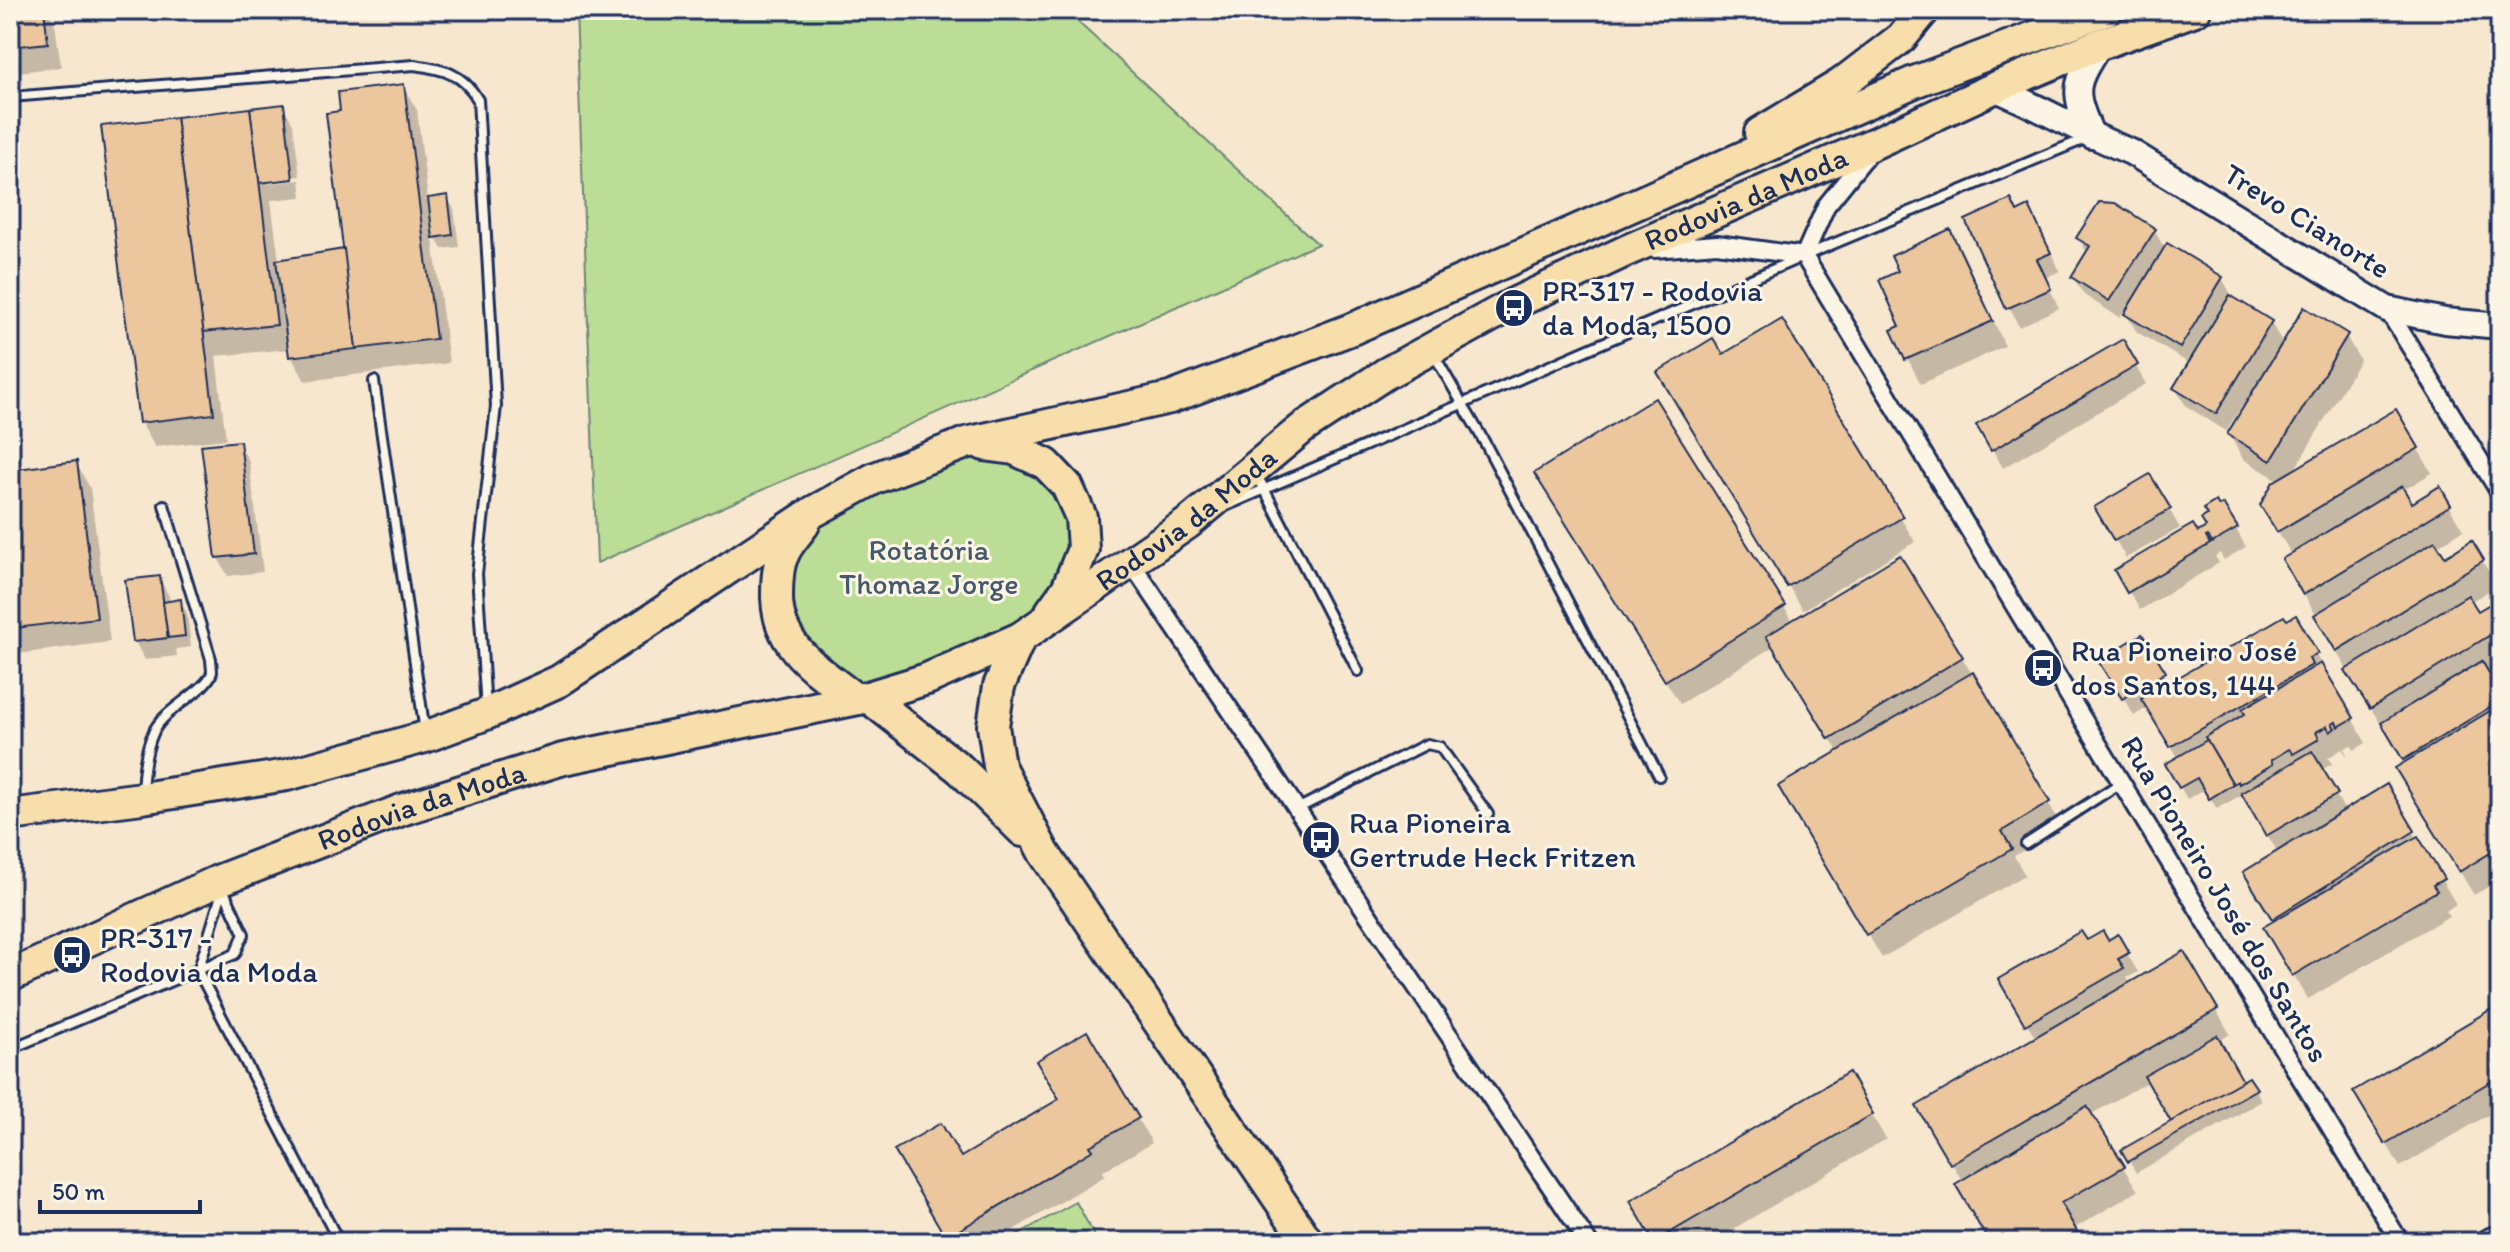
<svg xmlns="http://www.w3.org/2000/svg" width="2510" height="1252" font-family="Itim,sans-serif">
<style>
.green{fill:#bcdd96;stroke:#6c867a;stroke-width:2}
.shadow{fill:#0003}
.building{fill:#ecc79d;stroke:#1b2f5e;stroke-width:2}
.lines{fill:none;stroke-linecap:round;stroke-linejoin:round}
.lane-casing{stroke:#1b2f5e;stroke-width:14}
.street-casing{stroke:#1b2f5e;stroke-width:22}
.secondary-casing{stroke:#1b2f5e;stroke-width:30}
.highway-casing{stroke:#1b2f5e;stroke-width:36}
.lane{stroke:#fcf5e5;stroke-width:8}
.street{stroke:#fcf5e5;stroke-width:16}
.secondary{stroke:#fcf5e5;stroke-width:24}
.highway{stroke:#f8deab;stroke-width:30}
.labels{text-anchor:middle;stroke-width:6;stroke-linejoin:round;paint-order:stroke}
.street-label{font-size:30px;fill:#1b2f5e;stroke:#fcf5e5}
.poi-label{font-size:30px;fill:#1b2f5e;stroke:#fcf5e5;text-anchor:start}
.park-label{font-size:30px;fill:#435a6c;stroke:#fcf5e5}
</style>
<rect width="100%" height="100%" fill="#f7e7cf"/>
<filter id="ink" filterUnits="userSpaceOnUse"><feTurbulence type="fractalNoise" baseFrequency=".0125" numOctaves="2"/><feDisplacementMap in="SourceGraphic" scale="16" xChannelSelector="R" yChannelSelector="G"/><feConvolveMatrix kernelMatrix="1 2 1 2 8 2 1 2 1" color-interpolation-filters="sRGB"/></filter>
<g filter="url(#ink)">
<g class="green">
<path d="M576,10H1065L1318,244L597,563Z"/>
<path d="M966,443L1014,449L1081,517L1043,622L868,697L813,666L777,584L813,512Z"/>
<path d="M1076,1202L1098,1242H1004Z"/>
</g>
<g class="shadow">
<path d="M10,10H47L55,24L61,67L10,73Z"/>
<path d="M403,86L417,110L428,200L447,197L454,209L459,247L442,249L432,232L449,363L305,381L291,356L290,349L216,356L226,439L155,447L141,423L104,128L283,106L293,124L300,176L269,180V184L300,180L302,197L271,200L279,261L346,251L343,113Z"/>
<path d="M2029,209L2060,271L2045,278L2059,308L2019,327L1968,221L2017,214Z"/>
<path d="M2154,230L2165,249L2222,278L2232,296L2231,298L2271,323L2284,345L2346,336L2360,360L2292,474L2396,412L2432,473L2402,491L2412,506L2439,489L2463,530L2436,547L2444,560L2472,543L2497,586L2470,602L2477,614L2500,600V662L2486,671L2493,683L2500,678V880L2474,895L2412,793L2407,764L2362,695L2298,584L2292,555L2262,505L2280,481L2243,459L2229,434L2245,408L2242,406L2226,431L2186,406L2175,388L2190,364L2137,332L2124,311L2120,318L2084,295L2073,277L2088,254L2079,238Z"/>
<path d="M1950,231L1964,255L2005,346L1921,384L1893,331L1902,327L1900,272Z"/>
<path d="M1782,321L1915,542L1803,610L1674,397L1722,357Z"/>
<path d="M2122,342L2146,384L2003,468L1979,426Z"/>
<path d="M238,443L249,461L263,572L228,576L218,558Z"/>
<path d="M76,463L90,488L110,642L10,655V471Z"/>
<path d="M2150,476L2180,528L2126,558L2096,507Z"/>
<path d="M1551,498L1784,607L1793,622L1900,557L1972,674L2062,827L2014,856L2025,875L1882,958L1781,787L1839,753L1774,646L1680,704Z"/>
<path d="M2223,506L2246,547L2224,560L2220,553L2215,556L2219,563L2140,610L2117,571L2209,528L2218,509Z"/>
<path d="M159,578L169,596L170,603L180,601L187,613L191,647L176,649L177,656L145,660L135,642Z"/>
<path d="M2295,618L2366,743L2354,750L2351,745L2344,749L2347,754L2346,755L2342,749L2328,758L2332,764L2321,770L2346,812L2386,787L2456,904L2446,911L2449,916L2308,999L2266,928L2275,922L2246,873L2278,853L2250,806L2249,807L2241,795L2217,809L2205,789L2187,799L2168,765L2179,759L2148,707L2134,716L2101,661L2142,637L2170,684Z"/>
<path d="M2117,937L2138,972L2127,978L2131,984L2184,954L2230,1034L2218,1042L2242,1083L2249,1079L2262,1101L2136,1173L2124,1151L2173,1123L2149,1081L2090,1115L2138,1191L2073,1229L2081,1242H1991L1963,1182L1919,1107L2036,1039L2001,980L2086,943L2107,942Z"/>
<path d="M2500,1006V1108L2400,1167L2356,1091Z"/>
<path d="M1087,1034L1152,1143L1103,1171L1105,1176L993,1242H951L897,1151L960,1160L1061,1100Z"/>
<path d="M1848,1075L1886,1139L1711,1242H1656L1633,1202Z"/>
</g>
<g class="building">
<path d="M10,10H44L48,43L10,47Z"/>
<path d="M404,84L436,339L356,349L326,113L340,111L338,92Z"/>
<path d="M284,104L293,179L259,183L250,108Z"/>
<path d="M250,108L277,325L203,332L176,117Z"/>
<path d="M176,117L214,414L139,423L101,126Z"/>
<path d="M448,195L453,235L433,238L428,198Z"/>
<path d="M2011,199L2017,212L2029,206L2051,253L2037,259L2051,289L2006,309L1965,220Z"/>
<path d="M2099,202L2115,203L2156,229L2109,301L2071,277L2090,246L2076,238Z"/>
<path d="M1950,229L1993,321L1905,360L1891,330L1900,326L1879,280L1898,271L1891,256Z"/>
<path d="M2167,243L2223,277L2180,348L2124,314Z"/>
<path d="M344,249L356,349L289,357L276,260Z"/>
<path d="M2230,295L2272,321L2216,414L2173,388Z"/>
<path d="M2304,307L2348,334L2271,461L2227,434Z"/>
<path d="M1782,319L1903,517L1787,587L1657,372L1713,338L1723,354Z"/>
<path d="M2123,339L2138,365L1991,451L1976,425Z"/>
<path d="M1655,398L1786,606L1665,681L1534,473Z"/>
<path d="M2396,409L2419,448L2277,532L2260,505L2273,482Z"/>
<path d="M240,441L254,554L216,558L201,445Z"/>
<path d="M77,461L97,618L16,628L10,583V470Z"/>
<path d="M2150,474L2171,509L2114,541L2094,507Z"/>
<path d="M2402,486L2412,503L2440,486L2451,505L2303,595L2282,559Z"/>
<path d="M2216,501L2219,506L2223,504L2238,528L2212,543L2208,536L2206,537L2210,544L2127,593L2114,570L2193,524L2198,532L2206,527L2201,519L2207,515L2203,509Z"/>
<path d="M2472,540L2484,560L2336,651L2314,615L2435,541L2445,557Z"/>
<path d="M1900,555L1963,657L1829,739L1766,636Z"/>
<path d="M160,576L168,638L133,642L125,580Z"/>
<path d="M10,583L16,628L10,629Z"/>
<path d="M2468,595L2478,611L2500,598V629L2370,709L2345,670Z"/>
<path d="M181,599L185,636L168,638L163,602Z"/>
<path d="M2296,615L2318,653L2309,658L2312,665L2170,747L2141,699L2284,616L2287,620Z"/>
<path d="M2142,634L2166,672L2122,699L2098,661Z"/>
<path d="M2482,661L2493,680L2500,676V701L2403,760L2381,723Z"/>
<path d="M2321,663L2354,718L2338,727L2336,722L2332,724L2335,728L2330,732L2327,726L2316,732L2319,739L2293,754L2289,749L2271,760L2273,764L2239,784L2238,781L2233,784L2205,737L2245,714L2242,709Z"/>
<path d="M1973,672L2050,802L2002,831L2012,849L1866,935L1778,786Z"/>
<path d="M2500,705V847L2459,872L2395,768Z"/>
<path d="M2207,740L2233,784L2209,799L2197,778L2179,788L2165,764Z"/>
<path d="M2312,751L2338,794L2266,836L2241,793Z"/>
<path d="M2387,784L2415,831L2272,919L2243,872Z"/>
<path d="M2418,836L2444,879L2433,885L2437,891L2292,976L2263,927Z"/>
<path d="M2081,931L2087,940L2103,931L2108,940L2118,934L2129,953L2118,959L2124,968L2025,1025L1998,979Z"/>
<path d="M2184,951L2218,1009L1950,1164L1916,1106Z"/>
<path d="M2500,1004V1076L2385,1144L2353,1091Z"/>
<path d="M1087,1031L1139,1118L1090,1146L1093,1150L946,1238L894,1150L941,1123L961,1157L1059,1099L1036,1061Z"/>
<path d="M2217,1035L2243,1081L2171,1122L2144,1076Z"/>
<path d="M1849,1072L1873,1114L1654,1242L1630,1201Z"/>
<path d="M2249,1077L2257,1089L2128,1162L2121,1150Z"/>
<path d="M2087,1106L2125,1166L2061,1203L2083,1242H1989L1955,1184Z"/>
</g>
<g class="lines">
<g class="lane-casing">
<g id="lane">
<path d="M10,97L414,65C443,69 463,73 478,100L496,406L477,574L486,709"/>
<path d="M1433,353L1485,443L1659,776"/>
<path d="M374,381L425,732"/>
<path d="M1256,473L1358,671"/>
<path d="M1228,505L1804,256L2087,138"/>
<path d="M142,793C143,772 145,750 154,731C164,709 208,690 212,672C212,668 211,663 211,659L164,505"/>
<path d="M1297,809L1427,744L1440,747L1488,814"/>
<path d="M2026,844L2122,782"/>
<path d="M223,889L198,971L339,1242"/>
<path d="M10,1049L235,954L244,934L223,889"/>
</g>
</g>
<g class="street-casing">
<g id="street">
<path d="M1654,249L1717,244L1804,256C2001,586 2201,913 2400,1242"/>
<path d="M1804,256L1826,206L1871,150"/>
<path d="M2387,309L2500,493"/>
<path d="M1130,561L1588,1242"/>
</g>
</g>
<g class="secondary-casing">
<g id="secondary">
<path d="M1994,88C2041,108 2084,133 2131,152L2387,309L2445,321L2500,326"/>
<path d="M2092,136C2072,90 2073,86 2100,44"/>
<path d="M2488,1242L2500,1237"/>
</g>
</g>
<g class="highway-casing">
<g id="highway">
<path d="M1760,133L1841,84L1901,38L1924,10"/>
<path d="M984,445L1014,449L1046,464L1067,486L1081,517L1083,549L1067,589L1051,611"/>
<path d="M804,524C798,533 787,544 783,555C777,567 777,584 777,598C778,648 818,670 854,698"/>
<path d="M1020,638L999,686L993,726L999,766L1044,853L1308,1242"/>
<path d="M868,697L960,769L1023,831"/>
<path d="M10,815L142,798L287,775L425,737L486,714L559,681L813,512L875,478L966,443L1170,398L1352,329L1914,82L2106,10"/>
<path id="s1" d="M10,976L220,880L404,809L563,759L868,697L927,679L1020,638L1188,523L1304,427L1385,374L1513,304L1628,250L1877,142L1994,88L2100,44L2195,10"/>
</g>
</g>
<use href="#lane" class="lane"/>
<use href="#street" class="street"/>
<use href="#secondary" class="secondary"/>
<use href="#highway" class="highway"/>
</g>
</g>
<defs>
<g id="bus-disc" transform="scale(2)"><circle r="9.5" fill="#1b2f5e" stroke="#fcf5e5"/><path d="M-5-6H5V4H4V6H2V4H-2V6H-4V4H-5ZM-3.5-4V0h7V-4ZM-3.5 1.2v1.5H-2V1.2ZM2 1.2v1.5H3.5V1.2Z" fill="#fff"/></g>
</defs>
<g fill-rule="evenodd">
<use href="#bus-disc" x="1514" y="308"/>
<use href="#bus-disc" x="2043" y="668"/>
<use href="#bus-disc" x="1321" y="840"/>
<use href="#bus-disc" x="72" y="955"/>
</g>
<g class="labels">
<g class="street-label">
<text dy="10" stroke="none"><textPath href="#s1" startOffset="1922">Rodovia da Moda</textPath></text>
<text transform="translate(2307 221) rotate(32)" y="10">Trevo Cianorte</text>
<text dy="10" stroke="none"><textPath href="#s1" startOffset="1274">Rodovia da Moda</textPath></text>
<text dy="10" stroke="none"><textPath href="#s1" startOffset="446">Rodovia da Moda</textPath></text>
<text transform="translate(2225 899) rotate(59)" y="10">Rua Pioneiro José dos Santos</text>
</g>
<g class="poi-label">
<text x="1542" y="301">PR-317 - Rodovia<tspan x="1542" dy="34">da Moda, 1500</tspan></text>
<text x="2071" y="661">Rua Pioneiro José<tspan x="2071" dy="34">dos Santos, 144</tspan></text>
<text x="1349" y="833">Rua Pioneira<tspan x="1349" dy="34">Gertrude Heck Fritzen</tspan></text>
<text x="100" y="948">PR-317 -<tspan x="100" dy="34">Rodovia da Moda</tspan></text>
</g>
<g class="park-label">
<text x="929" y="560">Rotatória<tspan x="929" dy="34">Thomaz Jorge</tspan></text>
</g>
</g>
<rect width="2510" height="1252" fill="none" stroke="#fcf5e5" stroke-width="40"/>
<rect x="20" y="20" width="2470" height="1212" fill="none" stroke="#1b2f5e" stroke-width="3" filter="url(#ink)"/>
<path d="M40 1200v12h160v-12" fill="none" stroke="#1b2f5e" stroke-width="4"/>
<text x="52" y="1200" font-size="24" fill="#1b2f5e" stroke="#fcf5e5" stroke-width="6" paint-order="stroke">50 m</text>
</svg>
